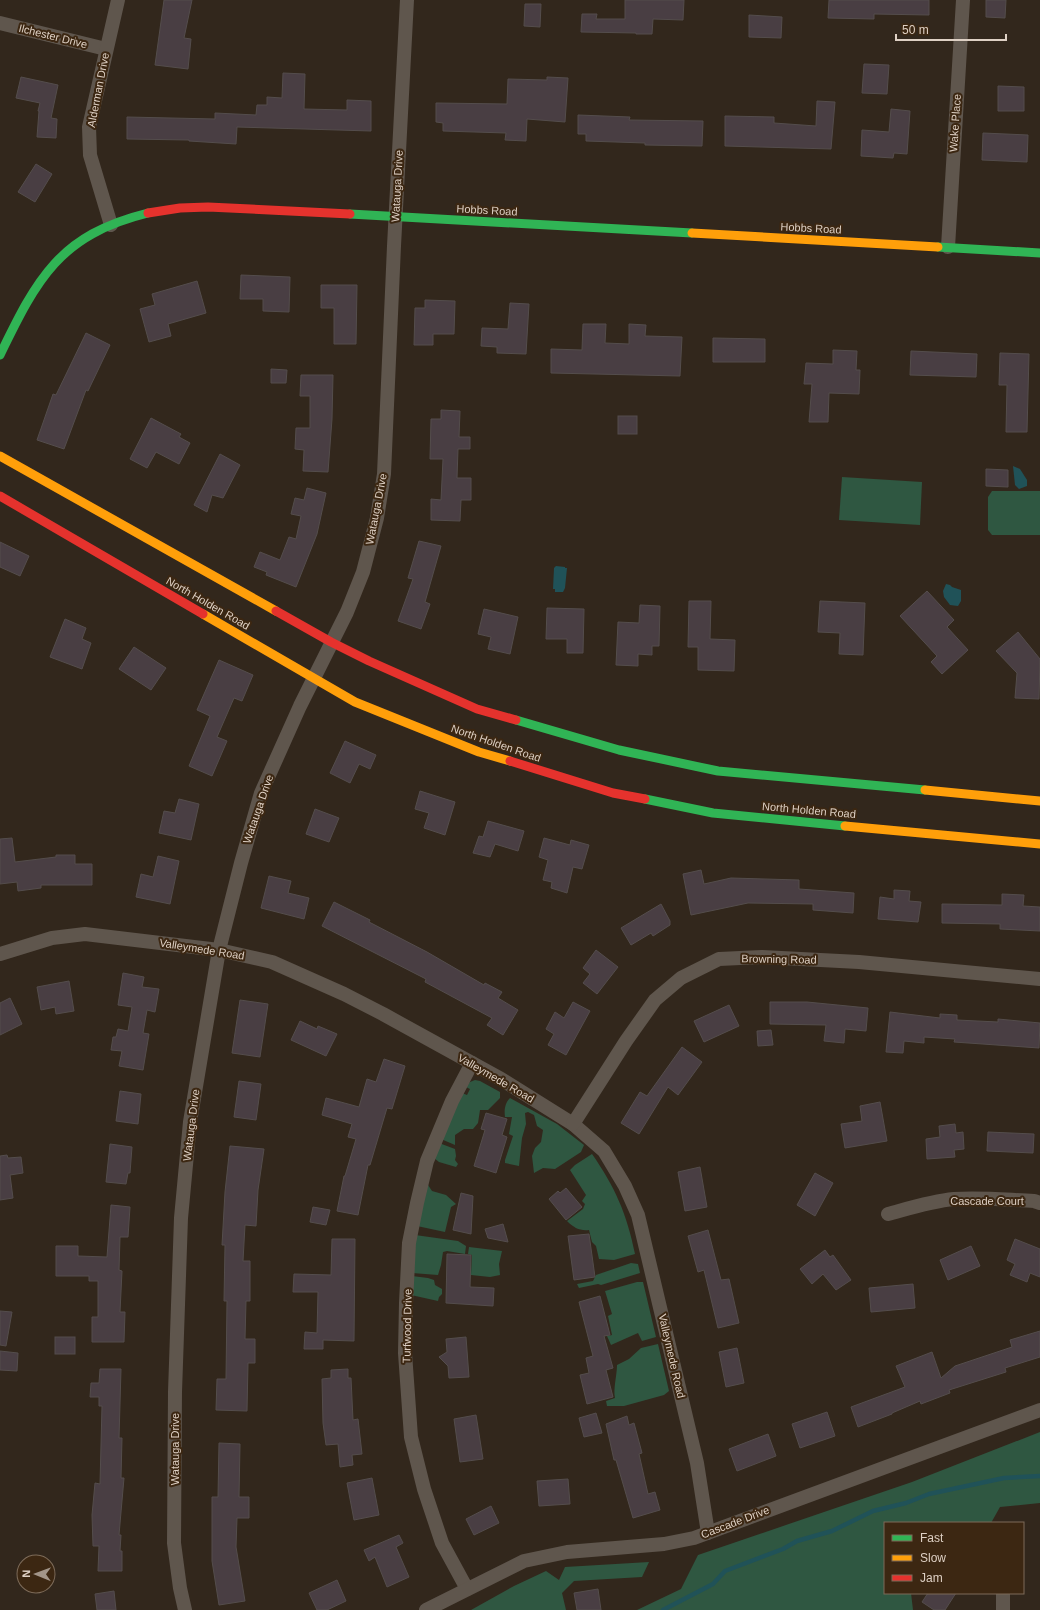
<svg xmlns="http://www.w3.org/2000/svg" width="1040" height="1610" font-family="Arial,sans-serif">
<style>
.green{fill:#2f5741}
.water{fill:#205258}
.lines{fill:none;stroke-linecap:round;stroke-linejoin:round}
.stream{stroke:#205258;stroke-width:4.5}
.building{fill:#493e43;stroke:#544d4c}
.street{stroke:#5f564d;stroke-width:14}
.fast{stroke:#30b455;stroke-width:9}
.slow{stroke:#ff9f0a;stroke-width:9}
.jam{stroke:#e5322d;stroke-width:9}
.labels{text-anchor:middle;stroke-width:4;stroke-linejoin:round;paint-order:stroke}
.street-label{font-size:11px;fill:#ded0c4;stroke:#3c2712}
</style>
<rect width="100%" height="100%" fill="#32271c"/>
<g class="green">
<path d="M842,477L922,482L920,525L839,520Z"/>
<path d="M992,491H1040V535H992L988,530V497Z"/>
<path d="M475,1080L480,1081L500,1092V1098L488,1110H480L478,1123L473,1129H464L455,1135V1145L441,1139L462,1093L467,1095L470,1089L466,1087L470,1082Z"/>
<path d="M510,1098L557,1124L584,1145L581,1152L555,1169L543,1168L534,1173L532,1156L535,1148L541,1142L543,1130L537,1126L534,1115L528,1112L525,1113L526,1124L522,1138L519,1166L505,1163V1160L513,1136L509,1134L512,1117H505C504,1110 505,1103 510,1098Z"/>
<path d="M439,1143L455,1149L456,1156L455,1160L458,1164L456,1167L439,1162L434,1158Z"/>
<path d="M592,1154C615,1187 627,1214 635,1254L614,1260L599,1259L596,1246L592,1242L589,1230C580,1231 574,1228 567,1221L583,1209L585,1204L582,1201L586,1195L570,1170L575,1165Z"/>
<path d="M426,1182L432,1191L446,1195L456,1204L451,1207L445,1232L417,1226Z"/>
<path d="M415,1235L458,1241L466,1246L465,1254L447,1251L443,1252L441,1265L438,1275L412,1273Z"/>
<path d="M469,1247L502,1251L499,1264L500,1275L490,1277L471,1275L472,1255L468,1254Z"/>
<path d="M631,1263L638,1264L640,1273L601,1285L598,1284L579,1288L577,1284L593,1281L596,1275Z"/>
<path d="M412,1276L428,1278L434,1280L435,1285L442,1289V1294L439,1297L438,1301L411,1295Z"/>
<path d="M637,1282H643L656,1337L642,1341L638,1333L611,1345L607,1336L612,1335L608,1316L612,1314L605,1291Z"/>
<path d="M658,1344L669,1391L664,1395L624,1406H607L606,1401L615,1398C613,1389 617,1375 617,1365L629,1359L641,1348Z"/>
<path d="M1040,1432V1503L1000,1507L991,1523H885V1593H911L913,1610H637L681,1589L698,1555L912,1482Z"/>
<path d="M649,1562L642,1577L574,1581L562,1593L566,1610H471L514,1586L546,1571L559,1580L565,1567Z"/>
</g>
<g class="water">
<path d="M1013,466L1020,469L1027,480V486L1019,489L1015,485Z"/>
<path d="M556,566L565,567V568H567L565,588L563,592H555V589H553L554,568Z"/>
<path d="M946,584L950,585L952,587L961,590V601L958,606L950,605L944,597L943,591Z"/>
</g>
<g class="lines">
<path class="stream" d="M663,1610L713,1584L725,1571L783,1549L797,1541L832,1531L873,1511L906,1503L929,1494L1004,1478L1040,1476"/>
</g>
<g class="building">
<path d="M164,0H192L184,38L191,39L188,69L155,65Z"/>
<path d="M625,0H684L683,20L653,19L652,34H636V33L581,32L582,14H597L596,19H625Z"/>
<path d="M829,0H929V15L874,14V19L828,18Z"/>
<path d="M986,0H1006L1005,18L986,17Z"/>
<path d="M525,4H541L540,27L524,26Z"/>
<path d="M749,15L782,17L781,38L749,37Z"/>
<path d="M864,64L889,65L887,94L862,93Z"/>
<path d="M283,73L305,74L304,109L347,110V100L371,101V131L237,127L236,144L189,141V140L127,139V117L215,119V113L256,115L257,105H267V97L282,98Z"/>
<path d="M21,77L58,85L51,118L57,119L56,138L37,137L39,111H38L40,103L16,98Z"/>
<path d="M547,77L568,78L565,122L527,119L526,141L505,140L506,133L443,131V123L436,122V103L507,104L508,79L547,80Z"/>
<path d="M998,86L1024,87V111H998Z"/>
<path d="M817,101L835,102L831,149L725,146V116L774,117V123L816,126Z"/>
<path d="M891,109L910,111L907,154L894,153L893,158L861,156L862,130L889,132Z"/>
<path d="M578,115L630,117L629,120L703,121L702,146L645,145V143L586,141V134H578Z"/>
<path d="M983,133L1028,135L1027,162L982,160Z"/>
<path d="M36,164L52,174L35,202L18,192Z"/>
<path d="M241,275L290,277L289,312L263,311V299H240Z"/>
<path d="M197,281L206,313L168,324L171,336L149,342L140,309L155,305L152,294Z"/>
<path d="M321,285H357L356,344H334V308H321Z"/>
<path d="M425,300L455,301L454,334H433V345H414L415,308H425Z"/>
<path d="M510,303L529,304L526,354L497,353V347L481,346L482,328L508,329Z"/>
<path d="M583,324H606L605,343L629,344V324L646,325L645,336L682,337L680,376L551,373V349L582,350Z"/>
<path d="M86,333L110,345L88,391L86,390L64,449L37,440L53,394L56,395Z"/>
<path d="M713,338L765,339V362H713Z"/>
<path d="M833,350L857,351L856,370H860L859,394L829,393L828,422H809L812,384H804L806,363L833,364Z"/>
<path d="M911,351L977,354L976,377L910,375Z"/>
<path d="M1000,353L1029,354L1027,432H1006L1007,385H999Z"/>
<path d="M271,369L287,370L286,383H271Z"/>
<path d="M301,375H333L332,419L328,472L303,471L304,450L295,449L296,428H310V396H300Z"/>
<path d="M441,410L460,411L459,437H470V449H458L457,478H471V500H461L460,521L431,520V499L441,500L443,459H430L431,419H441Z"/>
<rect x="618" y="416" width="19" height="18"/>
<path d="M151,418L181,434L179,437L190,443L179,464L156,452L147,468L130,459Z"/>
<path d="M220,454L240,465L223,498L212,495L207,512L194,505Z"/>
<path d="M986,469L1008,470V487L986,486Z"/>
<path d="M307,488L326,493L317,534L296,587L266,575L267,572L254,567L260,552L280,560L289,537L296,539L301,516L291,514L295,498L304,500Z"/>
<path d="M419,541L441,546L425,602L430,604L421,629L398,621L413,579L408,578Z"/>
<path d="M0,542L29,556L20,576L0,567Z"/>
<path d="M927,591L954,620L947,627L968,650L942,674L931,662L937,656L900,616Z"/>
<path d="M689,601H711L710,639L735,640L734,671L698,670V647H688Z"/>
<path d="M820,601L865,603L863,655L839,654L840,633L818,632Z"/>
<path d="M640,605L660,606L659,646H652V655L638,654V666L616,665L618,622L639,623Z"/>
<path d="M547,608L584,609L583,653H567V639H546Z"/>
<path d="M484,609L518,617L510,654L488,649L491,637L478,634Z"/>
<path d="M65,619L86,628L82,639L91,643L82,669L50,657Z"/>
<path d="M1018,632L1040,659L1039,699L1015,698L1017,673L996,651Z"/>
<path d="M134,647L166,668L151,690L119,669Z"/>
<path d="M219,660L253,675L242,701L234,698L217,737L227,741L212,776L189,766L210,716L197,710Z"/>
<path d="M345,741L376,755L370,769L359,764L350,783L330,773Z"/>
<path d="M420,791L455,802L445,835L424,828L429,813L415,809Z"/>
<path d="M179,799L199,804L191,840L159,833L164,811L175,813Z"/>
<path d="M315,809L339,818L329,842L306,834Z"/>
<path d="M488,821L524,831L518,851L495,844L490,857L473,853L479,836L483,837Z"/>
<path d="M12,838L15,862L56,857V855H75V864H92V885H41V888L18,891L17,882L0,884V839Z"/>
<path d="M544,838L570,845L571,840L589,845L582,869L573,867L567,893L551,888L552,882L543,880L548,860L539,857Z"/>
<path d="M158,856L179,861L170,904L136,897L141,874L153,877Z"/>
<path d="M701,870L704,884L731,878L799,880V889L854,893L853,913L813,910V904L748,903L691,915L683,874Z"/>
<path d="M269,876L291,881L288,893L309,898L304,919L261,908Z"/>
<path d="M894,890L910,891L909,901L921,902L918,922L878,919L880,897L894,899Z"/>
<path d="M1002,894L1024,895L1023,906L1040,907V931L1000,929V924L942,923V904L1002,905Z"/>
<path d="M334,902L370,920L369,922L427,952L484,985L485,983L502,992L498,998L518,1010L503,1035L487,1025L492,1018L425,982L426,979L322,926Z"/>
<path d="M661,904L670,921V925L653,936L651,933L631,945L621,928Z"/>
<path d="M596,950L618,967L597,994L583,983L590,974L583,968Z"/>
<path d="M123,973L144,977L142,987L159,989L155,1012L147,1010L143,1033L149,1034L143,1070L119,1066L122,1051L111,1050L113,1037H116L118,1029L128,1031L132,1007L118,1005Z"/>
<path d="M69,981L74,1011L56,1014L55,1007L41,1010L37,987Z"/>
<path d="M10,998L22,1024L0,1035V1003Z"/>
<path d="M240,1000L268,1004L260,1057L232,1053Z"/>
<path d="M573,1002L590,1011L566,1055L548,1045L554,1034L546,1029L555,1012L564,1018Z"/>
<path d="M770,1002H807L868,1008L866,1031L845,1029L844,1043L824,1041L826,1025L770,1024Z"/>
<path d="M729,1005L739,1026L704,1042L694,1021Z"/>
<path d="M890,1012L940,1018V1014L957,1015V1020L998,1022V1019L1040,1023L1039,1048L954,1042L955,1039L924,1037V1043L904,1041L903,1053L886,1052Z"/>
<path d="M300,1021L317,1029L318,1026L337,1034L326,1056L291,1040Z"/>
<path d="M771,1030L773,1045L758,1046L757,1031Z"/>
<path d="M682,1047L702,1062L678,1095L668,1087L639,1134L621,1123L640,1092L647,1096Z"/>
<path d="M384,1059L405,1066L392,1109L387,1108L370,1165H368L358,1215L337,1211L344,1176H345L356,1139L348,1137L352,1124L322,1115L326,1098L359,1107L367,1079L376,1082Z"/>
<path d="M239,1081L261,1084L256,1120L234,1117Z"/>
<path d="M120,1091L141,1094L138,1124L116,1121Z"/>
<path d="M880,1102L887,1141L845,1148L841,1124L862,1121L860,1106Z"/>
<path d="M486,1113L507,1119L502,1135L507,1137L496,1173L474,1166L485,1130L481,1129Z"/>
<path d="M955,1124L956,1133L963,1132L964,1149L954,1150L955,1157L927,1159L926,1139L940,1137L939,1126Z"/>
<path d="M988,1132L1034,1134L1033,1153L987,1151Z"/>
<path d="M110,1144L132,1147L130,1173H128L126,1184L106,1182Z"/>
<path d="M230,1146L264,1149L258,1190L256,1226L245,1225L243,1261H250V1301H246L245,1339H255V1363H248L247,1411L216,1410L217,1379H226L227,1301H224L225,1245H222L225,1192Z"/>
<path d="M7,1155L8,1158L21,1157L23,1173L10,1175L13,1198L0,1200V1156Z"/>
<path d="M700,1167L707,1207L685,1211L678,1172Z"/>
<path d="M815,1173L833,1183L815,1216L797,1205Z"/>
<path d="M566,1188L582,1207L566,1220L549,1199L558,1191L560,1193Z"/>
<path d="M461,1193L473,1196L471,1234L453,1230Z"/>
<path d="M111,1205L130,1207L128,1237H120L119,1270L122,1271L120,1312H125L124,1342H92V1317H98V1281H89V1276H56V1246H78V1256L107,1257Z"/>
<path d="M313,1207L330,1210L326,1225L310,1222Z"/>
<path d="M503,1224L508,1242L488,1238L485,1229Z"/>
<path d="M708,1230L721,1280L729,1279L739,1323L718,1328L704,1270L698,1272L688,1236Z"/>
<path d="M589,1234L595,1277L574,1280L568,1236Z"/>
<path d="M332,1239H355L354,1341L323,1340V1349H304L305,1332L317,1333L318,1292H293L294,1274L331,1275Z"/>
<path d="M1015,1239L1040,1249V1277L1030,1273L1027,1282L1010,1275L1015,1264L1007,1260Z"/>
<path d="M971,1246L980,1266L948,1280L940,1260Z"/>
<path d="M825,1250L830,1257L833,1255L851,1280L836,1290L823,1274L812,1284L800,1269Z"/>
<path d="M447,1254L471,1255L470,1287L494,1288L493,1306L446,1303Z"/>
<path d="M913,1284L915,1308L871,1312L869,1288Z"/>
<path d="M600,1296L610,1335L604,1336L613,1368L606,1370L613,1397L587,1404L580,1375L589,1373L586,1358L593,1356L579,1302Z"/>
<path d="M0,1311L12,1312L6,1346L0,1345Z"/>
<path d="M1040,1331V1357L1005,1368L1006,1372L949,1390L950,1393L921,1404L920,1401L892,1413V1414L858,1427L851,1407L905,1387L896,1366L932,1352L941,1378L955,1366L1012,1347L1010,1340Z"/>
<rect x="55" y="1337" width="20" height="17"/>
<path d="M466,1337L469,1377L449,1378L448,1366L439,1357L447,1352L446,1339Z"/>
<path d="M737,1348L744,1383L726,1387L719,1352Z"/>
<path d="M0,1351L18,1353L17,1371L0,1370Z"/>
<path d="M100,1369H121L119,1438H122L121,1478H124L119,1535H121L120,1551H122V1571H98L99,1546H93L92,1515L95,1483L100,1484L102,1406H99V1397H90L91,1383H99Z"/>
<path d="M348,1369V1378H351L353,1420L358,1419L362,1454L352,1455L353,1465L340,1467L338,1444L326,1445L323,1423L322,1379L331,1378V1370Z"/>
<path d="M827,1412L835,1436L800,1448L792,1424Z"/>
<path d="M596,1413L602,1433L584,1437L579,1418Z"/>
<path d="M476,1415L483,1459L460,1462L454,1419Z"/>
<path d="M627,1416L629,1425L634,1423L642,1453L639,1454L648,1494L655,1492L660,1510L633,1518L616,1460H614L606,1424Z"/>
<path d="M768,1434L776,1456L737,1471L729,1449Z"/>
<path d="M219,1443L240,1444L239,1497H249V1518H237L236,1547L245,1601L219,1605L212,1561V1497H218Z"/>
<path d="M372,1478L379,1515L354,1520L347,1483Z"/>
<path d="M568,1479L570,1504L539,1506L537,1481Z"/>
<path d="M491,1506L499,1523L474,1535L466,1519Z"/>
<path d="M399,1535L403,1543L396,1547L409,1577L387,1587L375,1557L369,1561L364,1550Z"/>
<path d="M337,1580L346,1601L327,1610H317L309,1593Z"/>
<path d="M598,1589L601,1610H577L574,1593Z"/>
<path d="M114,1591L116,1610H97L95,1594Z"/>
<path d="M928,1593H956L945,1610H934L922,1602Z"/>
</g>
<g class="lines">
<g class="street">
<path d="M0,23L106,49"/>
<path d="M111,225L90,155L89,127L118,0"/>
<path d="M948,247L963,0"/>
<path d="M0,954L52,938L85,934L219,950L272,962L344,994L383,1014L501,1079L573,1124L604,1151L625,1186L638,1215L697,1463L708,1533"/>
<path d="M573,1124L626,1041L655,1000L681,978L719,959L762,957L859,962L1040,979"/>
<path d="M888,1214C910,1208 932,1201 954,1199C981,1197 1008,1200 1034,1201L1040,1203"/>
<path d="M467,1589L442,1543L424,1489L411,1437L405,1353L406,1303L409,1243L417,1203L427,1161L452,1101L472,1063"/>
<path d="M185,1610L180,1588L174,1543L175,1392L181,1218L190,1122L219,950L241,863L261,793L300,706L347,612L363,572L377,518L384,474L394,246L407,0"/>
<path d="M426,1610L524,1561L567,1552L664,1544L694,1538L1040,1410"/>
<path d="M1003,1610V1593"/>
</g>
<g class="fast">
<path d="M350,214L692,233"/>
<path d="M938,247L1040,253"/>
<path d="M0,355C37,279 59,235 148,213"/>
<path d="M516,720L619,750L718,771L925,790"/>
<path d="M645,799L713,813L845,826"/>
</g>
<g class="slow">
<path d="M692,233L938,247"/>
<path d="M0,456L276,611"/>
<path d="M203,614L355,702L479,752L510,761"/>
<path d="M925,790L1040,801"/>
<path d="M845,826L1040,844"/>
</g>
<g class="jam">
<path d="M148,213L180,208L208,207L350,214"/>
<path d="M0,496L203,614"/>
<path d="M276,611L331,642L369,661L477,709L516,720"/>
<path d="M510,761L613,793L645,799"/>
</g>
</g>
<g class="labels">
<g class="street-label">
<text transform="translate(53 36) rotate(14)" y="4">Ilchester Drive</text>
<text transform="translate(98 90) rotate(-79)" y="4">Alderman Drive</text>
<text transform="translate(955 123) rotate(-86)" y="4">Wake Place</text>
<text transform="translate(397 186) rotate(-87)" y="4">Watauga Drive</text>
<text transform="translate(487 210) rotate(3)" y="4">Hobbs Road</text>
<text transform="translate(811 228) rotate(3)" y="4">Hobbs Road</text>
<text transform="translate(376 509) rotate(-79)" y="4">Watauga Drive</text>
<text transform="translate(208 603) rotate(30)" y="4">North Holden Road</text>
<text transform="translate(496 743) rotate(19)" y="4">North Holden Road</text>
<text transform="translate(258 809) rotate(-71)" y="4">Watauga Drive</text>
<text transform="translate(809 810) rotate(5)" y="4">North Holden Road</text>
<text transform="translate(202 949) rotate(9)" y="4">Valleymede Road</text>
<text transform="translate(779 959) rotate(1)" y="4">Browning Road</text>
<text transform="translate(496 1078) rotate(30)" y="4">Valleymede Road</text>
<text transform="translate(191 1125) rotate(-83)" y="4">Watauga Drive</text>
<text x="987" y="1205">Cascade Court</text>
<text transform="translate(407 1326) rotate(-89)" y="4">Turfwood Drive</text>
<text transform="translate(672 1356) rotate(77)" y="4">Valleymede Road</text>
<text transform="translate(175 1449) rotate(-90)" y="4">Watauga Drive</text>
<text transform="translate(735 1522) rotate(-21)" y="4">Cascade Drive</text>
</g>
</g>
<rect x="884" y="1522" width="140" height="72" fill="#3c2712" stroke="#7d6b59"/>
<rect x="892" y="1535" width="20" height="6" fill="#30b455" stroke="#7d6b59"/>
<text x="920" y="1542" font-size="12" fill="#ded0c4">Fast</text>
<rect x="892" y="1555" width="20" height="6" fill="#ff9f0a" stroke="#7d6b59"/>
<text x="920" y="1562" font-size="12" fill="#ded0c4">Slow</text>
<rect x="892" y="1575" width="20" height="6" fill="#e5322d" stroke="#7d6b59"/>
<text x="920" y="1582" font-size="12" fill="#ded0c4">Jam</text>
<g transform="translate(36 1574) rotate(271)"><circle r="19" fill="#3c2712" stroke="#7d6b59"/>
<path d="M0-3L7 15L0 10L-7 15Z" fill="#a29589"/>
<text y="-6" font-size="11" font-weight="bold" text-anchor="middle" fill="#ded0c4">N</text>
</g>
<path d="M896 34v6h110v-6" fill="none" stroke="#ded0c4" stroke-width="2"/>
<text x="902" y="34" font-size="12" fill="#ded0c4" stroke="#3c2712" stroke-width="3" paint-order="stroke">50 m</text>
</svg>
